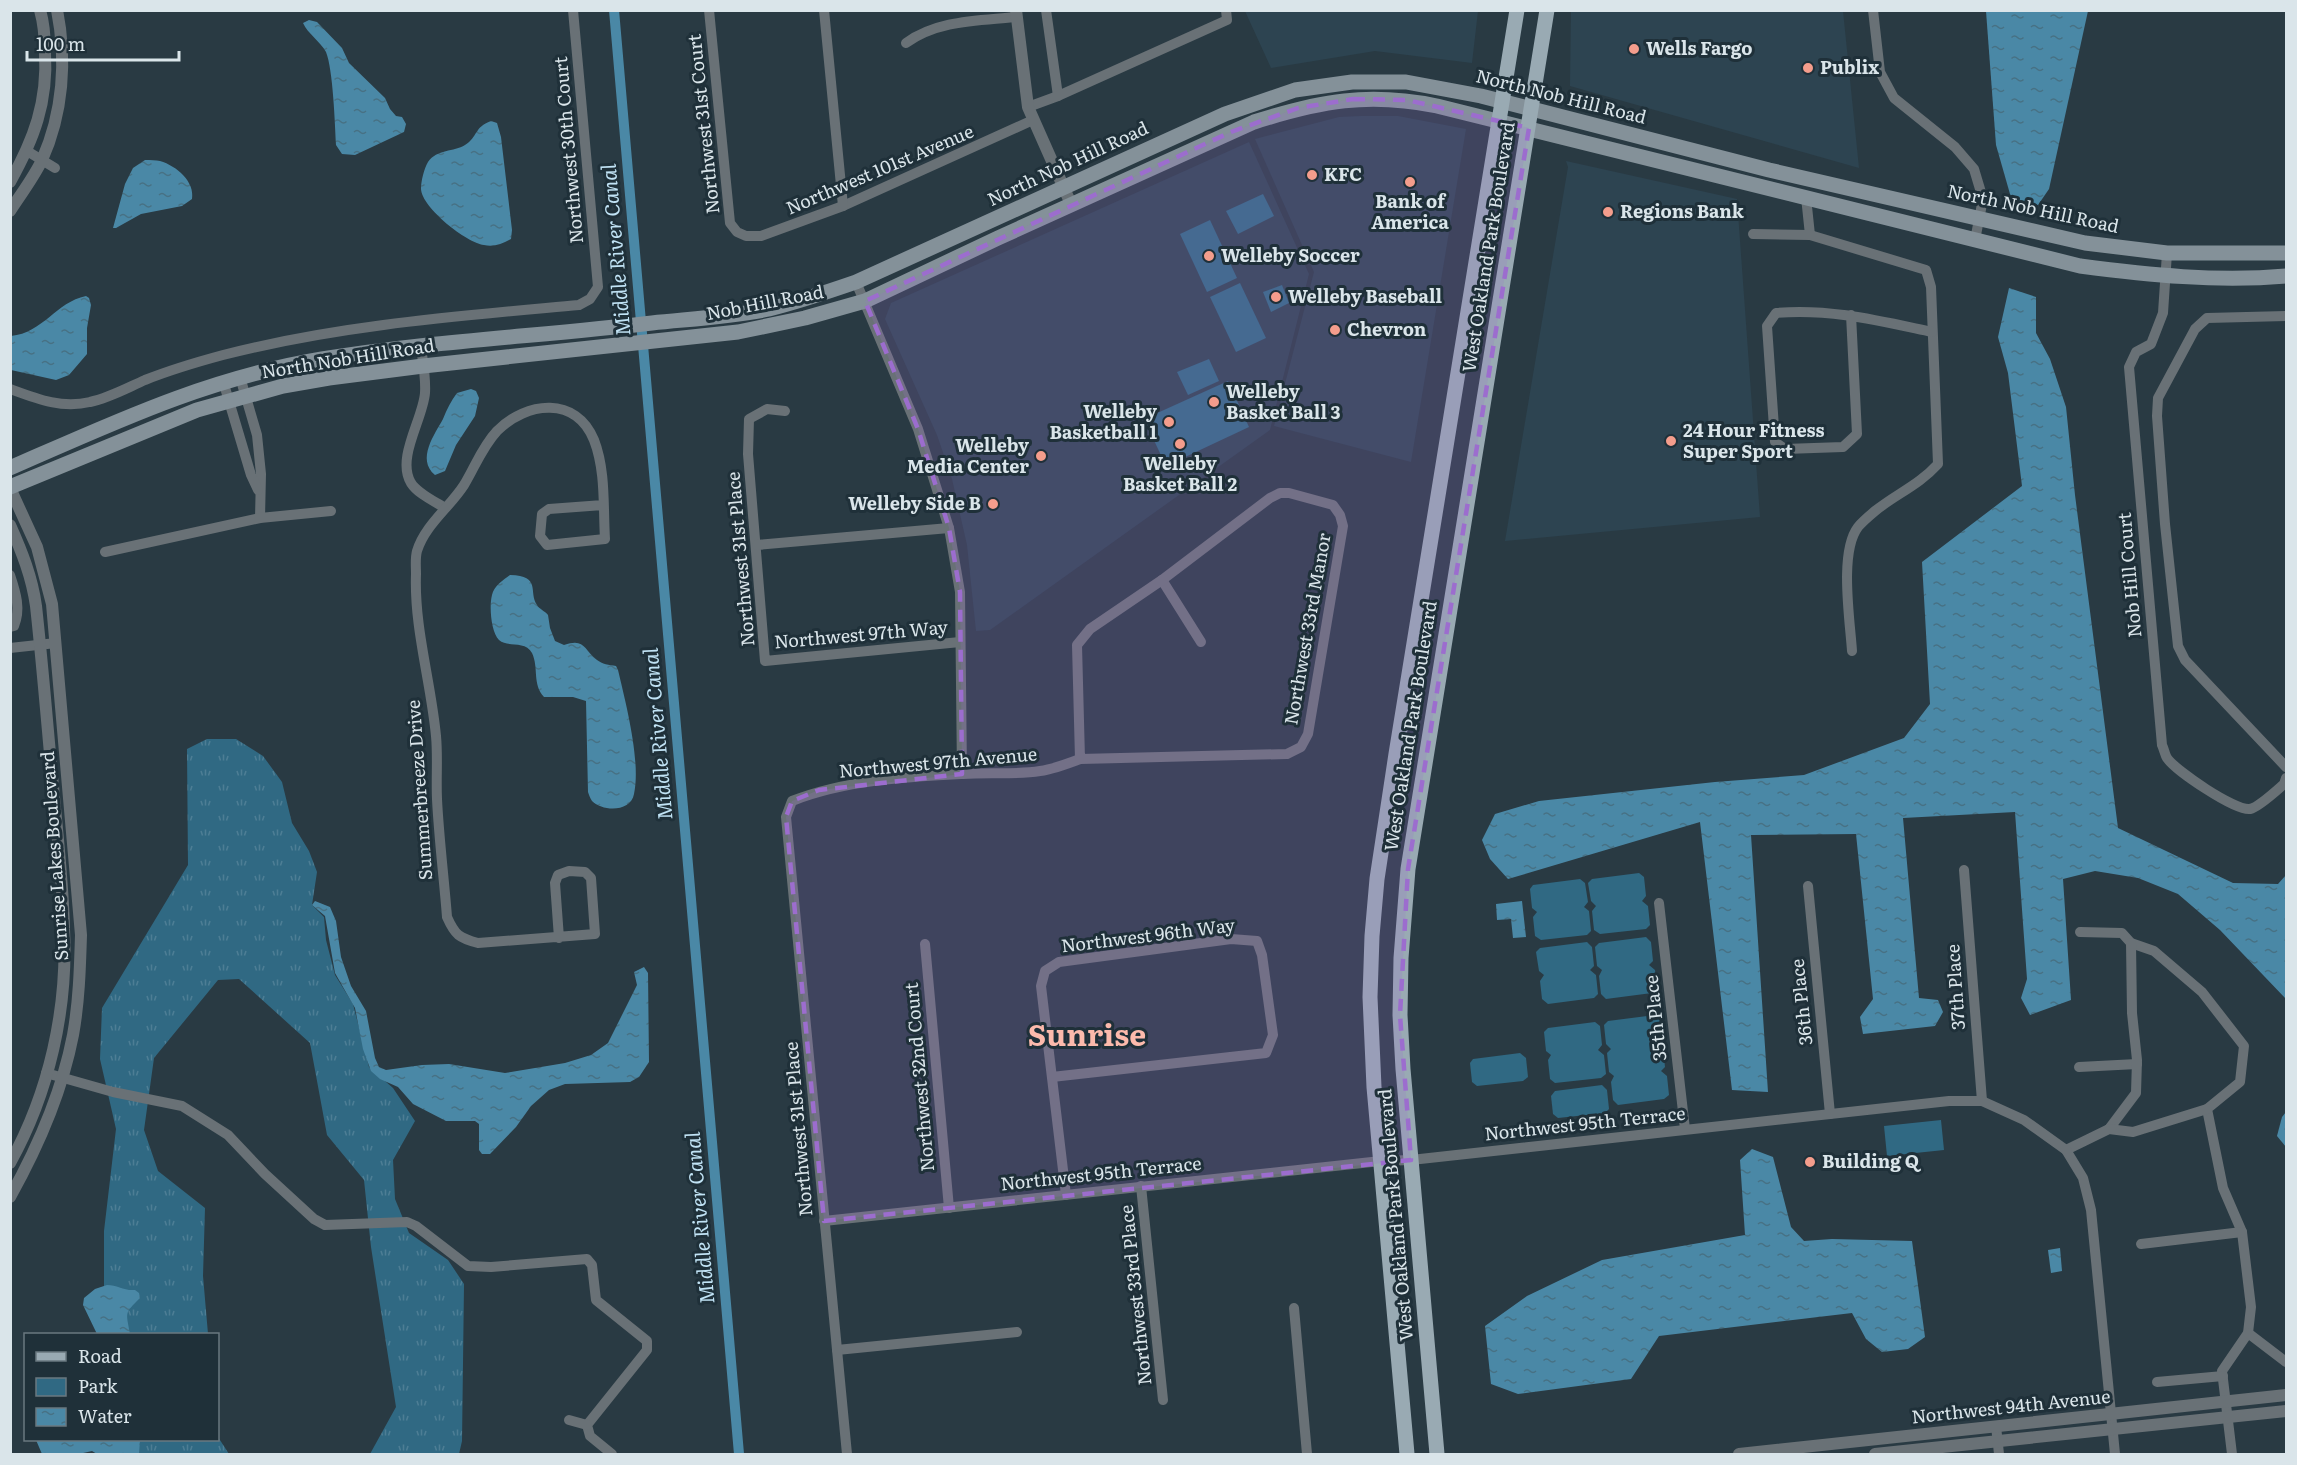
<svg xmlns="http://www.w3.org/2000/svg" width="2297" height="1465" font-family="Literata,serif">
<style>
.built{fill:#2d4451}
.grass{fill:url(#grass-tufts)}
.park{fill:#306983}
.water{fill:url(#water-ripples)}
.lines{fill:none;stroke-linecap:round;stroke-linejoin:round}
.canal{stroke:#4a88a6;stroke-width:10}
.minor{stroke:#697176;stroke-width:10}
.tertiary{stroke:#697176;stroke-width:12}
.secondary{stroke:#849199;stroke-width:15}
.primary{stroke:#99aab3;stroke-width:15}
.marked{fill:#9c6dce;fill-opacity:0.2;stroke:#9c6dce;stroke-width:4.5;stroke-dasharray:12 8;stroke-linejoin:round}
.poi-dot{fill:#f49d8c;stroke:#1f3039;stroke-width:2}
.labels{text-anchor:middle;stroke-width:6;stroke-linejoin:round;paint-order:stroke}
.poi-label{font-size:18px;font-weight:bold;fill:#dae5ea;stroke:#1f3039;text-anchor:start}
.street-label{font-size:18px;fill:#dae5ea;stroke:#1f3039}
.water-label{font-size:20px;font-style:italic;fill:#c1e3f5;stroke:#1f3039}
.town-label{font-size:30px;font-weight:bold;fill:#fcbaac;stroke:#1f3039}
</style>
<defs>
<pattern id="grass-tufts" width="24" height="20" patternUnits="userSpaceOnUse" patternTransform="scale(1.5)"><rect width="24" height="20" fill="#306983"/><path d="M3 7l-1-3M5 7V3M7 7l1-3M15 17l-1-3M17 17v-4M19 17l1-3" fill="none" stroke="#4d7e95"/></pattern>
<pattern id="water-ripples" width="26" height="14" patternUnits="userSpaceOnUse" patternTransform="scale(1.5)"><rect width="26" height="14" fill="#4a88a6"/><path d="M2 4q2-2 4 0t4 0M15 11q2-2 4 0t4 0" fill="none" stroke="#477184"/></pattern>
</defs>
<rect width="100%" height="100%" fill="#293a43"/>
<g class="built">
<path d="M1245,11H1478L1472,63L1375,51L1271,68Z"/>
<path d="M1571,11H1843L1859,168L1570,86Z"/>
<path d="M1361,116H1398L1466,129L1411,462L1274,426L1314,272L1255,139L1339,117Z"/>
<path d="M1249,142L1309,274L1270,430L990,630L976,631L967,545L952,479L937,435L885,319L891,303Z"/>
<path d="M1566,161L1737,199L1760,517L1505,541L1568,167Z"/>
</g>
<g class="grass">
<path d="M207,739H236L263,756L282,782L292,823L309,851L317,872L312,905L324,917L326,940L335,975L353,1004L369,1067L393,1088L415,1121L393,1160L395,1199L409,1233L448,1260L464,1284L462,1441L459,1454H370L396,1407L371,1247L364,1180L327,1135L310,1043L239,979L218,980L154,1058L144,1130L158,1171L205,1208L203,1276L208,1334H125L104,1293V1231L116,1129L100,1059L102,1008L188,865L187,749Z"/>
<path d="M218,1437L229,1454H135L136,1440H218Z"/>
</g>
<g class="park">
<path d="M1263,194L1274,216L1238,234L1226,211Z"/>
<path d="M1210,220L1237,278L1207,292L1180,234Z"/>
<path d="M1240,283L1266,338L1236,352L1210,297Z"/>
<path d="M1282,285L1289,303L1271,312L1263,292Z"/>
<path d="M1209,359L1219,381L1188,395L1177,372Z"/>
<path d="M1228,381L1249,427L1166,466L1144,419Z"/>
<path d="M1639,873L1644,877L1646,896L1642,901L1648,906L1650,925L1646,929L1600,934L1594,930L1592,911L1596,906L1591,901L1588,883L1592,879Z"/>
<path d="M1580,879L1585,883L1588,902L1584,907L1589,911L1591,931L1587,935L1541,940L1535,936L1533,917L1537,912L1532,908L1530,889L1533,885Z"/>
<path d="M1646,937L1651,942L1653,961L1649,965L1655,970L1657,989L1652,993L1606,999L1601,994L1599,976L1602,970L1597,966L1595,947L1599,943Z"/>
<path d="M1587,942L1592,947L1594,966L1590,970L1596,975L1598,994L1594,998L1548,1004L1542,999L1540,981L1544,975L1539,971L1536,952L1540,948Z"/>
<path d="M1655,1015L1660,1020L1662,1039L1658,1043L1663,1048L1665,1067L1661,1071L1667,1076L1669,1095L1664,1099L1618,1105L1613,1100L1611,1082L1614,1076L1609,1072L1607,1053L1611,1049L1606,1044L1604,1025L1608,1021Z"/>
<path d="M1595,1022L1600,1026L1602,1045L1598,1050L1604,1055L1606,1074L1601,1078L1555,1083L1550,1079L1548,1060L1551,1055L1546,1051L1544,1032L1548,1028Z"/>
<path d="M1520,1053L1526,1058L1528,1077L1523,1081L1477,1086L1472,1082L1470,1063L1473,1059Z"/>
<path d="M1602,1085L1607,1090L1609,1109L1605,1113L1558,1118L1553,1114L1551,1096L1555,1091Z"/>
<path d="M1941,1120L1944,1150L1887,1156L1884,1126Z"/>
</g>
<g class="water">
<path d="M1986,11H2088L2049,189L2038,205L2012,201L1996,145Z"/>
<path d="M309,20L317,22L342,48L349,63L385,98L390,109L396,116L402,117L406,124L404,132L355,155L342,154L336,145C335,125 333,69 326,52C320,41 308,34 303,23Z"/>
<path d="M491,121L497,123L501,137L512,230L511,239C502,244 494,247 484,245C467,243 422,208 421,189C421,181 424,169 428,162C437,149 454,152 465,145C478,137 474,127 491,121Z"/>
<path d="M145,160C150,160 156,160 160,161C177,166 195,182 192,199L182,206L141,214L116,228H113L125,184L133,168Z"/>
<path d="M2009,288L2036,297V333L2050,359L2066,407L2075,495L2118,828L2233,883L2278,884L2286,875V999L2220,930L2178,894L2138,878L2095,871L2063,879L2071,1000L2030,1015L2021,998L2027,979L2015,812L1903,818L1919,998L1938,1000L1943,1012L1935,1026L1863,1034L1860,1017L1873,999L1856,834L1751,835L1768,1092L1732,1090L1700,822L1508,879L1490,859L1482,840L1495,814L1539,801L1715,782L1804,775L1904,738L1930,704L1922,562L2022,486L2008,373L1998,337Z"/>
<path d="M86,296L89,298L91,305L87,328V354L69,375L56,380L11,370V336C43,333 56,302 86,296Z"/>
<path d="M471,389L476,391L479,398L475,416L456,445L445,471L435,475C416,459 435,434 443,419C447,409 451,401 457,393Z"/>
<path d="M510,575C542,576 528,592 537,605C539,609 545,611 548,615L550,628L555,641L564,645C585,638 583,649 597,660C602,664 609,665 616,666L618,670C626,704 641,761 634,794C631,812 603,812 592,801C590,798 589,795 588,792L586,701L573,697H544C532,684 539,668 532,653C525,640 508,648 499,640C491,632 489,606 492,595C494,586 503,580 510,575Z"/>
<path d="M315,901L330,907L336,921L341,957L351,986L366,1011L375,1058L379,1067L386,1070L422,1065L449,1064L505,1073L565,1063L591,1055L608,1043L637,985L634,972L644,967L648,973L649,1062L639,1077L630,1082L565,1084L549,1090L531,1106L516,1127L490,1154H482L479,1150V1124L475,1121H446L413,1104L398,1087L380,1079L371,1071L363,1049L355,1008L335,973L325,916L312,905Z"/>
<path d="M1522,901L1526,937L1513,938L1511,919L1497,920L1496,904Z"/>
<path d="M2286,1112V1147L2277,1136L2282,1117Z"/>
<path d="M1752,1149L1773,1157L1791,1227L1804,1241L1832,1239L1912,1241L1925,1337L1908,1349L1882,1352L1866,1339L1852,1313L1659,1336L1631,1379L1518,1394L1491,1384L1485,1326L1527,1296L1602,1260L1745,1235L1740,1160Z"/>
<path d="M2060,1248L2062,1271L2051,1273L2048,1250Z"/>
<path d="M107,1285C117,1285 124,1291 135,1290L139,1293L140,1298C124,1314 126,1311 130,1334H97L83,1305L84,1298L95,1289Z"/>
<path d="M36,1440H140L139,1454H97L92,1451L79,1454H42Z"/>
</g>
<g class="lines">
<path class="canal" d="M614,10L739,1454"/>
<g class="minor">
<path d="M709,10L730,223L737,232L746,236H761L843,206L1033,120"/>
<path d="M824,10L843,206"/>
<path d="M1046,10L1058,96"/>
<path d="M1873,10L1880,72L1894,98L1955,147L1974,169L1983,199L1975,240"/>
<path d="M906,43C938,20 978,21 1016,17"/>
<path d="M1028,107L1058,96L1227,20L1226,10"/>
<path d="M27,151L55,168"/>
<path d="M1806,197L1810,235"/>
<path d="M1753,234L1810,235L1926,270L1931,287L1938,464C1919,485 1896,494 1875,511C1869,516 1862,522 1858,527C1839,552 1850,620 1852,651"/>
<path d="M2167,253L2163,313L2151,344L2136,352L2129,367L2162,745C2164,749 2165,755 2167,758C2176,771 2235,811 2250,809C2259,807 2277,790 2284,784L2286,778"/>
<path d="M856,282L918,429L949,528L960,592L962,774"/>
<path d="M1851,315L1857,434L1843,447L1785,449L1775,442L1767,326L1776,313C1829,308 1880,321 1932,332"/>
<path d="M2286,316L2207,318L2195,329L2158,398L2157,416L2165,524L2178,646L2185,660L2286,767"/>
<path d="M421,347C423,362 426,378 425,393C423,419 396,458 411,483C418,494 434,501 445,508"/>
<path d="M240,377L257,435L261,474L260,518"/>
<path d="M223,381L251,475L258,490"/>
<path d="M10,389C37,399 62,409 90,402C109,398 127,388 145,380C170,370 197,362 223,355C339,325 460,316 579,305L590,299L598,287L573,10"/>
<path d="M785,411L767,409L749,419L748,454L765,661L960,642"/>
<path d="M757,545L949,528"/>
<path d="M105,552L260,518L331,511"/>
<path d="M10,575C16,593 21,609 14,626L10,627"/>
<path d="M1162,580L1201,642"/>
<path d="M10,648L56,643"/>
<path d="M1964,870L1982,1101"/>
<path d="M1808,886L1830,1114"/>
<path d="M1659,903L1685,1129"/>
<path d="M2080,932L2122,933L2131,943L2154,951L2202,992L2244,1046L2240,1082L2207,1109L2223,1188L2242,1232L2251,1307L2248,1333L2222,1371L2232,1454"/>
<path d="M559,938L555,883L558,875L569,871L585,872L591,878L595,934L478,943C459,938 455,935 447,917C444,878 439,839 437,799C436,778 438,757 436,736C431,682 414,628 416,574C416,567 415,558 417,551C425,525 450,507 464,485C475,467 482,447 497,431C527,401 576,396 594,440C606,471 603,507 605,539L547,545L540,536L542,514L549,509L603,505"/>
<path d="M925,944L949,1208"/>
<path d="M2079,1067L2137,1064"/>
<path d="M46,1073L113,1092L182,1106L228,1135L265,1174L314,1219L325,1225L407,1222L416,1226L468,1266L491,1267L587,1259L592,1265L596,1300L647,1341V1350L587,1425L590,1436L612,1454"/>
<path d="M1052,1077L1266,1053L1273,1035L1262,955L1257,941L1231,939L1059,962L1045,971L1041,986L1066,1195"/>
<path d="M2109,1129L2136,1093L2137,1060L2132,1013L2131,943"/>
<path d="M2066,1150L2109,1129L2133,1132L2207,1109"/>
<path d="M1141,1186L1163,1400"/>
<path d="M824,1221L1381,1161L1411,1160L1949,1101H1982L2024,1120L2066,1150L2083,1178L2091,1210L2115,1454"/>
<path d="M2141,1244L2242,1232"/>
<path d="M1294,1308L1307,1454"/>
<path d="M2248,1333L2286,1362"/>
<path d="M837,1350L1017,1332"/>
<path d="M2157,1382L2223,1376"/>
<path d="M569,1420L587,1425"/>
<path d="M1996,1426L1999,1454"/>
<path d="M847,1454L786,817L792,801C845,780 906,777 963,774C988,772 1015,775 1040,771C1054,769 1067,764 1080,759L1287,754L1301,747L1308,734L1343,526L1340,515L1333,505L1289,493H1280L1270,498L1162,580L1090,629L1077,645L1080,759"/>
</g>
<g class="tertiary">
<path d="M1016,10L1028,107L1071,204"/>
<path d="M10,182C34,139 48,102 45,52C45,38 44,24 40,10"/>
<path d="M10,211C21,194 34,177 42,160C63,113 67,60 57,10"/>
<path d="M10,488L37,547L52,604L81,935C80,968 79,1002 73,1035C62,1092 38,1147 10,1197"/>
<path d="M10,525C22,552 32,577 36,606C43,670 48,734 54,797C58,841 63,885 64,929C68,1009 49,1093 10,1163"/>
<path d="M1739,1454L2286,1395"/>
<path d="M1875,1454L2286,1411"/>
</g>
<g class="secondary">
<path d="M10,468C115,422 208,378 322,359C431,341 542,336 652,323C690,319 731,317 769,309C798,302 827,292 856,282L1225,114L1295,90L1352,82H1406L1481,96L1769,170L2085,243L2167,253H2286"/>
<path d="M10,487L197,410L283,386L329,378L423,366L738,332L805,318L865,301L998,238L1254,122C1320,101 1368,92 1437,106L2080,266C2149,275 2217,282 2286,276"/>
</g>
<g class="primary">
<path d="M1407,1454L1374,1087L1370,997L1372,936L1377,879L1396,754L1517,10"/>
<path d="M1437,1454L1403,1069L1400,1015L1401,958L1408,869L1547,10"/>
</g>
</g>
<path class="marked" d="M1353,99L1407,100L1529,128L1408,869L1400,1015L1411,1160L824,1221L786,817L792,801L819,790L962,774L960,592L949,528L918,429L865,301L1231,132L1298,108Z"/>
<g class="poi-dot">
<circle cx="1634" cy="49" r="6"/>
<circle cx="1808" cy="68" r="6"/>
<circle cx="1312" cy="175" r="6"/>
<circle cx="1410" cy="182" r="6"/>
<circle cx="1608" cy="212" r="6"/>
<circle cx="1209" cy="256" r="6"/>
<circle cx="1276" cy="297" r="6"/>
<circle cx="1335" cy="330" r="6"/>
<circle cx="1214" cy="402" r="6"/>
<circle cx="1169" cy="422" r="6"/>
<circle cx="1671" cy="441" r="6"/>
<circle cx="1180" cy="444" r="6"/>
<circle cx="1041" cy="456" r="6"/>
<circle cx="993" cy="504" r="6"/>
<circle cx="1810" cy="1162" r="6"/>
</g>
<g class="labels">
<g class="poi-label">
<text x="1646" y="55">Wells Fargo</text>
<text x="1820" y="74">Publix</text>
<text x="1324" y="181">KFC</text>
<text x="1410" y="208" text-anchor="middle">Bank of<tspan x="1410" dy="21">America</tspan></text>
<text x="1620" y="218">Regions Bank</text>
<text x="1221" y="262">Welleby Soccer</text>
<text x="1288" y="303">Welleby Baseball</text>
<text x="1347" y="336">Chevron</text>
<text x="1226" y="398">Welleby<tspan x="1226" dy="21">Basket Ball 3</tspan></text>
<text x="1157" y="418" text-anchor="end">Welleby<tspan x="1157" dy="21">Basketball 1</tspan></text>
<text x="1683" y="437">24 Hour Fitness<tspan x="1683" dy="21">Super Sport</tspan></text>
<text x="1029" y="452" text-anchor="end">Welleby<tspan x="1029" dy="21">Media Center</tspan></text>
<text x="1180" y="470" text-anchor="middle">Welleby<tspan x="1180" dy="21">Basket Ball 2</tspan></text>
<text x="981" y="510" text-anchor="end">Welleby Side B</text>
<text x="1822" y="1168">Building Q</text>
</g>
<g class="street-label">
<text transform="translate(1561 97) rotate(14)" y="6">North Nob Hill Road</text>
<text transform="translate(704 124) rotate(-96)" y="6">Northwest 31st Court</text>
<text transform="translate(569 150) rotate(-95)" y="6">Northwest 30th Court</text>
<text transform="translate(1068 164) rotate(-25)" y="6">North Nob Hill Road</text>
<text transform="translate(880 170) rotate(-23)" y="6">Northwest 101st Avenue</text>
<text transform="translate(2033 209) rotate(12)" y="6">North Nob Hill Road</text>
<text transform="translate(1489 247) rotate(-81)" y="6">West Oakland Park Boulevard</text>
<text transform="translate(765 303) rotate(-11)" y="6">Nob Hill Road</text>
<text transform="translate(348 359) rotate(-9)" y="6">North Nob Hill Road</text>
<text transform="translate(741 559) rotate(-95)" y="6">Northwest 31st Place</text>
<text transform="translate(2130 575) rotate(-95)" y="6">Nob Hill Court</text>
<text transform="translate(1308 629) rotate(-80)" y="6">Northwest 33rd Manor</text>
<text transform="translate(861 635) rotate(-5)" y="6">Northwest 97th Way</text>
<text transform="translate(1411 726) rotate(-81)" y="6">West Oakland Park Boulevard</text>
<text transform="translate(938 763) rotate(-5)" y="6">Northwest 97th Avenue</text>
<text transform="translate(420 790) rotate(-94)" y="6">Summerbreeze Drive</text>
<text transform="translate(55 856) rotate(-94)" y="6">Sunrise Lakes Boulevard</text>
<text transform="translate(1148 936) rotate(-7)" y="6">Northwest 96th Way</text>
<text transform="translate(1956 987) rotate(-94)" y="6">37th Place</text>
<text transform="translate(1802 1002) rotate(-96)" y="6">36th Place</text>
<text transform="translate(1656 1018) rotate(-96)" y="6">35th Place</text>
<text transform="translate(920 1077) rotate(-95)" y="6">Northwest 32nd Court</text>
<text transform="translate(1585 1124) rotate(-6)" y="6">Northwest 95th Terrace</text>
<text transform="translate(799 1129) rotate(-95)" y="6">Northwest 31st Place</text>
<text transform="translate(1101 1174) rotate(-6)" y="6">Northwest 95th Terrace</text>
<text transform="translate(1396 1215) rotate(-95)" y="6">West Oakland Park Boulevard</text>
<text transform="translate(1136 1295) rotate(-96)" y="6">Northwest 33rd Place</text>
<text transform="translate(2011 1407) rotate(-6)" y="6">Northwest 94th Avenue</text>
</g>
<g class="water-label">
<text transform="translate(616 250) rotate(-95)" y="7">Middle River Canal</text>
<text transform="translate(658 734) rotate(-95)" y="7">Middle River Canal</text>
<text transform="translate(700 1218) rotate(-95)" y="7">Middle River Canal</text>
</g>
<g class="town-label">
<text x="1087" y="1046">Sunrise</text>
</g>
</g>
<rect width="2297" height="1465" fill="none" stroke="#dae5ea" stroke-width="24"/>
<rect x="24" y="1333" width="195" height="108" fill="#1f3039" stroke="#6a7880" stroke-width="1.5"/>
<rect x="36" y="1352" width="30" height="9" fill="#99aab3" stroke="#6a7880" stroke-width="1.5"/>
<text x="78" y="1363" font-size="18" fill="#dae5ea">Road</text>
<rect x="36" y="1378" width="30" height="18" fill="#306983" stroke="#6a7880" stroke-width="1.5"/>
<text x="78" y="1393" font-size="18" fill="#dae5ea">Park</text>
<rect x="36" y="1408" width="30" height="18" fill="url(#water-ripples)" stroke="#6a7880" stroke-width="1.5"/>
<text x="78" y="1423" font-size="18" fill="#dae5ea">Water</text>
<path d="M27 51v9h152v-9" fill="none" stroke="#dae5ea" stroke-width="3"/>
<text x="36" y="51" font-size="18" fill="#dae5ea" stroke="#1f3039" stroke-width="4.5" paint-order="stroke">100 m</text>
</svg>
